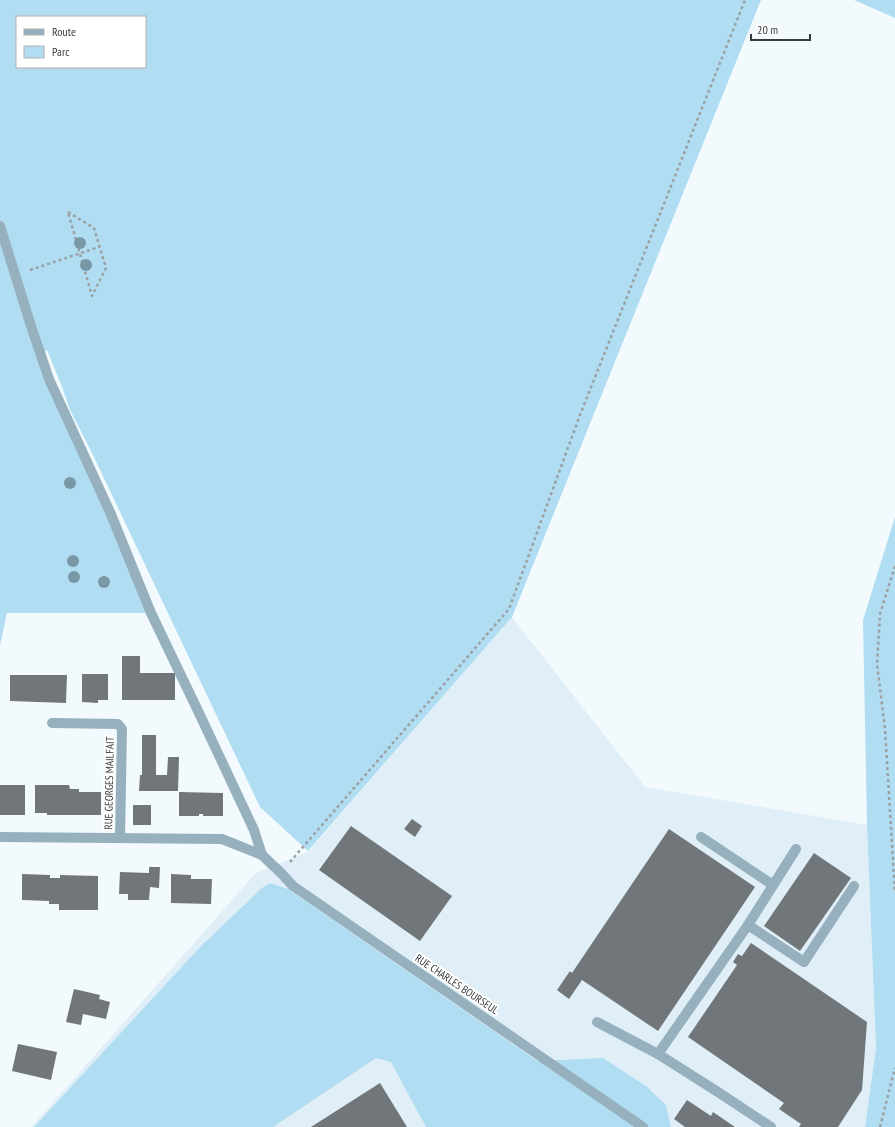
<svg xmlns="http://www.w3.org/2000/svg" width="895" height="1127" font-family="'PT Sans Narrow',sans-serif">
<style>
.built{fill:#e0eff7}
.green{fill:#b0ddf2;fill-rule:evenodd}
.building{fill:#707679}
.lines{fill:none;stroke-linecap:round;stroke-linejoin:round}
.path{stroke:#9ba0a2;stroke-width:2.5;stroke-dasharray:3 3;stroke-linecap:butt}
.minor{stroke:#96b0bd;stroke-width:10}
.tree{fill:#7998a5}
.labels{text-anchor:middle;stroke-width:4;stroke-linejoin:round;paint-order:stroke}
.street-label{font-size:11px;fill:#393c3d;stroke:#fff}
</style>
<rect width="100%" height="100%" fill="#f3fafd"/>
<path class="built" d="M512,617L645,787L867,825L876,1048L865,1127H31L256,873L309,851Z"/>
<g class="green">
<path d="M0,0H761L512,617L308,851L260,807L92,453L70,410L62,387L47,350L41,355L151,613H7L0,645ZM17,17H145V67H17Z"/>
<path d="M854,0H895V18Z"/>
<path d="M895,517V1127H865L876,1048L867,825L863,620Z"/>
<path d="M270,883L288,889L537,1061L603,1058L646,1086L666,1105L671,1127H426L391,1062L376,1058L273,1127H34L200,947L262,888Z"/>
</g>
<g class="building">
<path d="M122,656H140V673H175V700H122Z"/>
<path d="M82,674H108V700H98V703L82,702Z"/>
<path d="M10,675H67L66,703L10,701Z"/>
<path d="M142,735H156V775H167L168,757H179L178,791H139L140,775H142Z"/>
<rect x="0" y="785" width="25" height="30"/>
<path d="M35,785H69L70,789H79V792H101V815H47V813H35Z"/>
<path d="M179,792L223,793V816H203V814H199V816H179Z"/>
<rect x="133" y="805" width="18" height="20"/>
<path d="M412,819L422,826L415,837L404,829Z"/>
<path d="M351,826L452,896L420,941L319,870Z"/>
<path d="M669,829L755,887L658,1031L582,980L569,999L557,990L570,971L572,973Z"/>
<path d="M814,853L851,878L800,951L764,926Z"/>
<path d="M149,867H160L159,888L150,887L149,900H128V894H119L120,872L149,873Z"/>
<path d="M22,874L50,875V878H60V875L98,876V910H59V904H49V901L22,900Z"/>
<path d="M171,874L191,875V879H212L211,904L171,903Z"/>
<path d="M751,943L867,1022L862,1090L838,1127H799L801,1124L779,1109L784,1103L688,1037L737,965L733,962L738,954L742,956Z"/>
<path d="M74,989L100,995L99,999L110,1002L106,1019L83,1014L81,1025L66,1022Z"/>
<path d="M18,1044L57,1052L51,1080L12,1071Z"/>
<path d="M380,1083L407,1127H311Z"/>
<path d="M687,1100L711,1116L713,1112L735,1127H685L674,1119Z"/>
</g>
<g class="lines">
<g class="path">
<path d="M68,212L94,228L106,268L92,296Z"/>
<path d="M30,270L99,247"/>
<path d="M895,566L880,614L877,664L885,729L895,893"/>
<path d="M290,862L509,609L580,415L745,0"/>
<path d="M880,1127L895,1068"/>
</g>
<g class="minor">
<path d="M0,226L31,326L49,379L110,512L151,613L199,713L254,830L262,855"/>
<path d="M52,723L118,724L122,729L120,838"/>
<path d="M0,837L222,839L262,855L281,873L293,886L643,1127"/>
<path d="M701,837L773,885"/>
<path d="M748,925L796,849"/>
<path d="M597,1022L658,1054"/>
<path d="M771,1127L718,1092L658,1054L748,925L804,962L854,886"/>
</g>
</g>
<g class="tree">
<circle cx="80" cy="243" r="6"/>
<circle cx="86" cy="265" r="6"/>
<circle cx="70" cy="483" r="6"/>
<circle cx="73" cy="561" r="6"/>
<circle cx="74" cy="577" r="6"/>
<circle cx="104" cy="582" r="6"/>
</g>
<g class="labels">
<g class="street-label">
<text transform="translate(109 783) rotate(-89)" y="4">RUE GEORGES MAILFAIT</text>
<text transform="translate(457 984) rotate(34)" y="4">RUE CHARLES BOURSEUL</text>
</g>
</g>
<rect x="16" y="16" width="130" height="52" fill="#ffffff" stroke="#b0b1b1"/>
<rect x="24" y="29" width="20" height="6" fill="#96b0bd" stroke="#b0b1b1"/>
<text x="52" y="36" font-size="12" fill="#393c3d">Route</text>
<rect x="24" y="46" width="20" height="12" fill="#b0ddf2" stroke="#b0b1b1"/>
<text x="52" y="56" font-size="12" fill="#393c3d">Parc</text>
<path d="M751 34v6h59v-6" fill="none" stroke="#393c3d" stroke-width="2"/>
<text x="757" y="34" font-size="12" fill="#393c3d" stroke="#ffffff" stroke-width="3" paint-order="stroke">20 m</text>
</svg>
